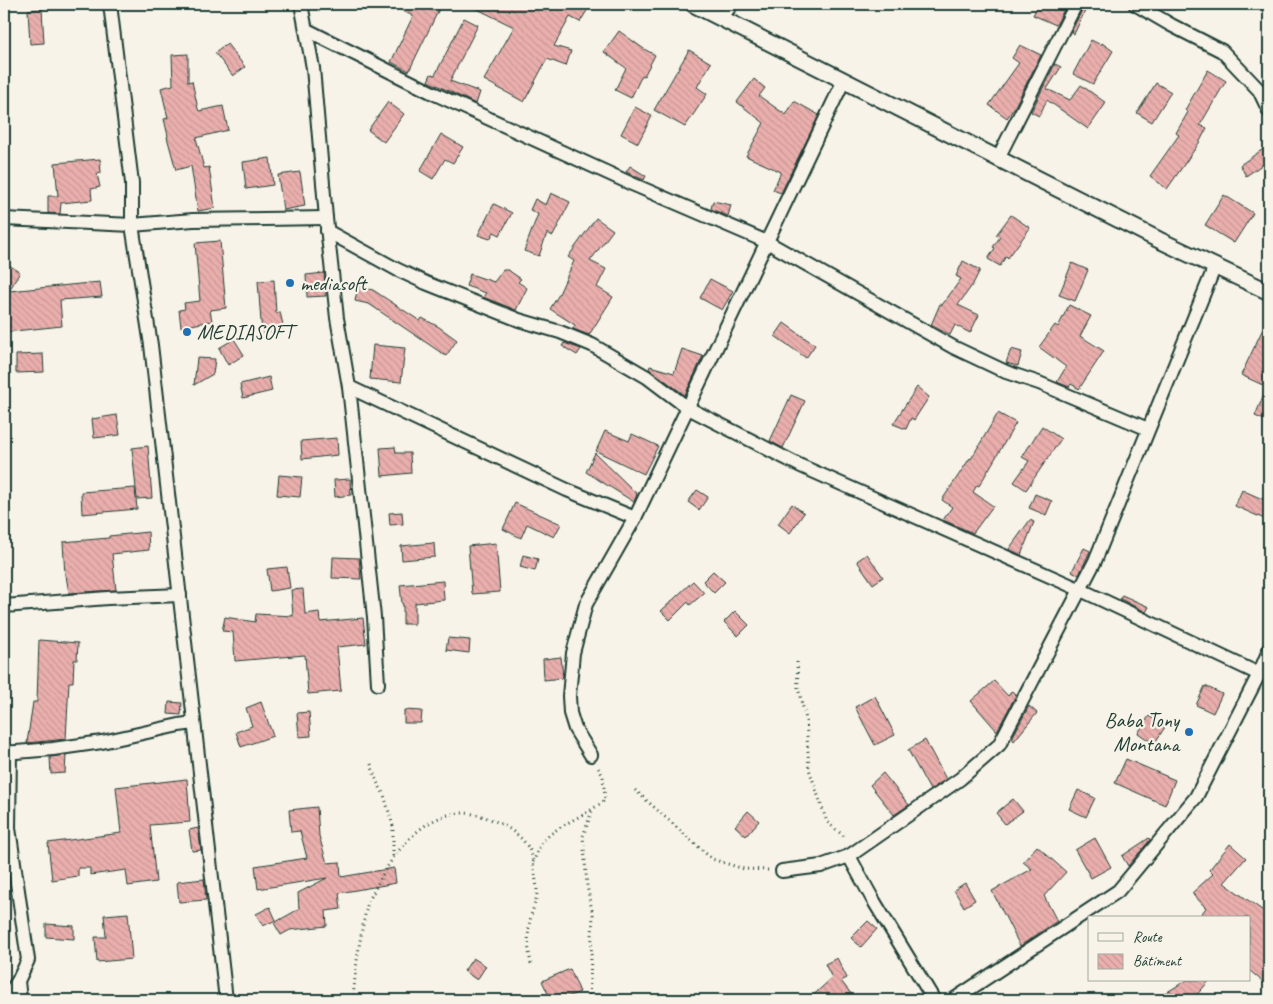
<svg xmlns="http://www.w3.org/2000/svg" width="1273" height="1004" font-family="Caveat,sans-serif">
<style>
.building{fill:url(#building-back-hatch);stroke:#1f3d34}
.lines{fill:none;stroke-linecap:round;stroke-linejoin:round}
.minor-casing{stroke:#1f3d34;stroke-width:16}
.tertiary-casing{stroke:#1f3d34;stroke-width:19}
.path{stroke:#1f3d34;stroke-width:3;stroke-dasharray:1 4;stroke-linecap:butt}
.minor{stroke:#f7f3e8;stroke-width:12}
.tertiary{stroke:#f7f3e8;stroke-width:15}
.poi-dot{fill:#1f6fb2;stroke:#f7f3e8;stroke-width:2}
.labels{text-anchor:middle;stroke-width:4.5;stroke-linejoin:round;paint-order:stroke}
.poi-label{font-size:21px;fill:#1f3d34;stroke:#f7f3e8;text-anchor:start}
</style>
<defs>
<pattern id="building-back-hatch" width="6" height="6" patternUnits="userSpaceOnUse" patternTransform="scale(1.25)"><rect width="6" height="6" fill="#eaafad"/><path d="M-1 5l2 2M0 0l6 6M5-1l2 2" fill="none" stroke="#c89795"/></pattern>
</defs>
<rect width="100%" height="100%" fill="#f7f3e8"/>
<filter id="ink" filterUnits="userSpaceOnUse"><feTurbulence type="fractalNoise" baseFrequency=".02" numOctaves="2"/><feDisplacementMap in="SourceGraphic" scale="10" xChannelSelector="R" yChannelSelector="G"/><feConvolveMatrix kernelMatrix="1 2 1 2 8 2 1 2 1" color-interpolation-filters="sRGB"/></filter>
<g filter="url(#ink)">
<g class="building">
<path d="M389,4H433L440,7L409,71L391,62L413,16Z"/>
<path d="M467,4H554L564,9L567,4H591L580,22L570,17L554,46L571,51L566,66L547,59L524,102L484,80L514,27Z"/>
<path d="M1039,4H1067L1056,25L1033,15Z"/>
<path d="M1083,8L1086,9L1074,34L1071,32Z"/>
<path d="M42,9L44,43L30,44L28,10Z"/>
<path d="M464,18L478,25L450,81L480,92L476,104L428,81L431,74L435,75Z"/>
<path d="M619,31L644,49L655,55L644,76L642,75L631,98L615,90L626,68L604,52Z"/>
<path d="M1091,40L1101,45L1102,43L1113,51L1093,84L1073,74Z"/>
<path d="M227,44L245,67L233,76L215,53Z"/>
<path d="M1020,45L1041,55L1014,108L1007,118L989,105L1019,63L1012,58Z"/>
<path d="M689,50L711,63L697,87L707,94L685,127L654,110Z"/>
<path d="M188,54V82L192,81L198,109L199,111L223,106L228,130L196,138L204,168L209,167L215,208L198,211L191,166L176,170L167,137L168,136L164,119L168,118L161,88L173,85L172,55Z"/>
<path d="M1055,64L1061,67L1047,89L1070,100L1081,85L1106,103L1088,129L1047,100L1039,116L1031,112Z"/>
<path d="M1208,70L1226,81L1200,125L1207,128L1199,143L1167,189L1150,176L1179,135L1176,133L1188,112L1185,110Z"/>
<path d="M754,79L765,88L759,96L786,115L794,101L819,115L781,193L773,190L781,172L746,156L764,123L737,102Z"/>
<path d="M1156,83L1171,92L1152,122L1137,113Z"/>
<path d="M388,102L404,114L384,142L368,130Z"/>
<path d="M635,107L652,116L638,143L621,134Z"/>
<path d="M441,134L463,147L453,163L445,159L433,179L420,171Z"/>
<path d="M1269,145V160L1246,176L1240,165Z"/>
<path d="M270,158L273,185L246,189L243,162Z"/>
<path d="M100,159L101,173L97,174L100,187L91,189L92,200L61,203L60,214L48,213V196H58L55,163Z"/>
<path d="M630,166L646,176L644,180L626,172Z"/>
<path d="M300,172L305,206L283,210L278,175Z"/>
<path d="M551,193L570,202L553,236L547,233L539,256L524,251L538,214L530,210L535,199L546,205Z"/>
<path d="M1224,195L1253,213L1234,243L1205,225Z"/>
<path d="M713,201L731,205L728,216L711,209Z"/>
<path d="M494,204L512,213L500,235L494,232L490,239L478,235Z"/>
<path d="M1011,215L1030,228L1008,258L1006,256L1000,266L988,259L995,248L993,247L1000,237L996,235Z"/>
<path d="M596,218L613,230L590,261L606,269L597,287L613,297L589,335L573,329L575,325L550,309L558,296L574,261L568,257Z"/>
<path d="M220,241L226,308L210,310L212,321L181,327L179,310L185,309L184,303L200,301L195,243Z"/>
<path d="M963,261L980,270L973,284L958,305L979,315L970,333L955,325L950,335L931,325L940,304L942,305L961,279L956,276Z"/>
<path d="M4,262L20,272L9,291L100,282L102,297L60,300L62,326L5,332Z"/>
<path d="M1072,263L1088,270L1075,301L1059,295Z"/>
<path d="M503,270H508L521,279L518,282L527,288L516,310L483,297L486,293L466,286L470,274L494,282Z"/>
<path d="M324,273L326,296L307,297L306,275Z"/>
<path d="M710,279L733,291L722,310L700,298Z"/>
<path d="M274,280L276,313L280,312L284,329L263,334L261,322L258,281Z"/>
<path d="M358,286L373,290L420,321L422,318L439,327L457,340L446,356L369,304L355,301Z"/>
<path d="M1069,305L1091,316L1080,336L1104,351L1079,389L1071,384L1069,387L1057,382L1066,367L1039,347L1055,325L1058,327Z"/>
<path d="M1269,316V422L1255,416L1267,387L1241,375Z"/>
<path d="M784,323L815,345L806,358L775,336Z"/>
<path d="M234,339L244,355L228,365L219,348Z"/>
<path d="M564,343L581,349L577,355L562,346Z"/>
<path d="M373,345L405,348L401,382L370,379Z"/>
<path d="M682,349L703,356L685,395L649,369L650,366L674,373Z"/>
<path d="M1011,349L1022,352L1018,366L1006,363Z"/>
<path d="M43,354L44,372L16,373V355Z"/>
<path d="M197,358L215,359L213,374L194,385Z"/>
<path d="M269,377L272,391L243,398L240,384Z"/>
<path d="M917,387L929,397L914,420L911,418L906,429L893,424Z"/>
<path d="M791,395L805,401L783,448L770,441Z"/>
<path d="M998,413L1016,423L979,486L977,485L973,492L993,506L973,533L943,520L952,507L942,500L970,458L971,459Z"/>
<path d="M117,415L120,435L94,438L92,419Z"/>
<path d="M1042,426L1061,439L1026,490L1014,482L1029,461L1022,457Z"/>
<path d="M605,431L629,441L632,434L658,446L644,474L596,451Z"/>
<path d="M337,438L338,455L302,459L301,441Z"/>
<path d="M148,446L152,498L137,499L132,448Z"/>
<path d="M395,447L396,453H410L411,473L382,476L380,448Z"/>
<path d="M595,453L637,494L634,502L586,472Z"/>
<path d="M279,475L302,477L300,497L277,495Z"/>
<path d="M350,479L351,495L335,497L334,480Z"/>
<path d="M135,488L137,509L82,514L81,492Z"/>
<path d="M697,490L708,497L699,510L688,502Z"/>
<path d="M1242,490L1269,502V521L1235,506Z"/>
<path d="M1035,494L1052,501L1046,515L1029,508Z"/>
<path d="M515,503L561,524L554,537L527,524L521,538L503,529Z"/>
<path d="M792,504L804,513L790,533L778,524Z"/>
<path d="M402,512L403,524L390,525L389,513Z"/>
<path d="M1030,520L1034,522L1021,555L1009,549Z"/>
<path d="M148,532L149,550L112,554L116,590L69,593L66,576H65L63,542L109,538V536Z"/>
<path d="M434,543L435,557L402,560L401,546Z"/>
<path d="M496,543L500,592L472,594L468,546Z"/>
<path d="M1084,548L1090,551L1079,575L1072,571Z"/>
<path d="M867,554L883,577L873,584L857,561Z"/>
<path d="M523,555L538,559L535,571L520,567Z"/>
<path d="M333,557L359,558L361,579L332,578Z"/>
<path d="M287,567L290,588L270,591L267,569Z"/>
<path d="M713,571L725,582L714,593L703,581Z"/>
<path d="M443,581L444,600L415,603V624H403V604H402L400,585Z"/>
<path d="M693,581L704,593L690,605L688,602L670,620L661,611Z"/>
<path d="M303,589L305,614L319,612L320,622L363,618L366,644L337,647L341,691L308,694L305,655L235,661L233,632L222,631L225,617L255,622L256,614L293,616L291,590Z"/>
<path d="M1122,595L1149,607L1146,612L1120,599Z"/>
<path d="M735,611L749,625L738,636L724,622Z"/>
<path d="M448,638L470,640L469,653L446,650Z"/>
<path d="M39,640L78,643L77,660H74L73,682H69L66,739L27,743L33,702H37Z"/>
<path d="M561,657L563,678L544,680L543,659Z"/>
<path d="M994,681L1008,696L1012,691L1016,695L997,731L971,701Z"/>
<path d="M1205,686L1222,694L1213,713L1196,705Z"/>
<path d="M875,696L895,735L875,745L855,707Z"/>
<path d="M169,702L182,703L181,715L168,714Z"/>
<path d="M261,702L273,736L241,747L236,732L252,726L246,708Z"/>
<path d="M1029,706L1037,713L1014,741L1012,738Z"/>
<path d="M404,710L422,711L421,723H404Z"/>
<path d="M309,712L311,736L299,737L297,713Z"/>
<path d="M1149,716L1165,727L1154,744L1138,733Z"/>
<path d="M925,740L946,779L930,790L908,750Z"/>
<path d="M66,755L65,773L51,774L50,757Z"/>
<path d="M1126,759L1175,780L1165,805L1115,783Z"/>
<path d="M883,773L909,805L894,815L870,785Z"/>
<path d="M187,779L190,822L150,825L156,882L128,886L126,870L90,875V868H78V876L52,880L48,843L121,833L116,787Z"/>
<path d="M1078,790L1095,798L1086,817L1069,809Z"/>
<path d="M1013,799L1023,811L1005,824L996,813Z"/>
<path d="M317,807L319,836L327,863L340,862L341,877L394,868L396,883L339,893L341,909L326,911L327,926L290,930L281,935L274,923L299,909L298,893L327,878L258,889L255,866L307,858L300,831L291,832L289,810Z"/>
<path d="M748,811L759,821L746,836L735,826Z"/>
<path d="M198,828L201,850L192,851L189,830Z"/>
<path d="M1095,838L1111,867L1091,878L1075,850Z"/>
<path d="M1149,838L1150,840L1128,866L1122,856Z"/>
<path d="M1230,844L1246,858L1224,883L1269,915V987L1249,970V918H1198L1206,908L1192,893L1213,874L1209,870Z"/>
<path d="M1037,846L1066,872L1044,896L1057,921L1020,946L992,891L1032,869L1023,862Z"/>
<path d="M204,879L206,900L179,902L177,882Z"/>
<path d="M965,883L975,900L964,907L954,890Z"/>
<path d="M270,907L276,920L263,926L256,914Z"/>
<path d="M128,913L132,959L97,962L95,937H106L104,915Z"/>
<path d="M868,921L877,929L861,947L851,938Z"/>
<path d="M46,924L74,926V939L46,937Z"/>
<path d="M473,958L486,966L477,980L464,971Z"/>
<path d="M837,958L847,978L841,981L856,1000H808L832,978L825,964Z"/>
<path d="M570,969L580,992L560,1000H551L542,981Z"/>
<path d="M1187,980H1210L1192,1000H1154Z"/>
</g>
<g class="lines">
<g class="minor-casing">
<g id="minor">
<path d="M110,4L132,183V225L151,345L226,1000"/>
<path d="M301,4L313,68L326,218L337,318L349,387L374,617L378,684"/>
<path d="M1135,4L1171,25L1222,51L1259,90L1269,111"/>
<path d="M721,18L732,4"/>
<path d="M307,30L435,94L632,184L767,242L953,347L1006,372L1039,383L1148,429"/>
<path d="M998,158L1076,4"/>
<path d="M4,219L132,225L193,220L326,218"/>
<path d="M327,231L398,270L426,283L519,320L560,332L592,345L647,377L688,408L801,466L1081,590L1259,674"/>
<path d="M349,387L567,490L635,518"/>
<path d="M4,606L108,598L180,595"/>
<path d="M4,753L53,749L102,742L179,725L194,723"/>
<path d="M591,755L575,729L570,713L569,696L573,653L586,604L635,518L844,80"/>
<path d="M849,856L960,779L999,745L1095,561L1215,266"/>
<path d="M782,871L821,866L849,856L872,898L934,1000"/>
<path d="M18,981L20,1000"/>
<path d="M4,1000L18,981L28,960L9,828L10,752"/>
<path d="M953,1000L1118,891L1196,797L1259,674L1269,650"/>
</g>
</g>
<g class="tertiary-casing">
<path id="tertiary" d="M693,4L1159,240L1269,292"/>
</g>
<g class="path">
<path d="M797,662L798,688L806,719L809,769L827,822L846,838"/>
<path d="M371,764L376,780L384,795L393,826V858"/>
<path d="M635,790L712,859L744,869L769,870"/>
<path d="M533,862C536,856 539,846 543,841C560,823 586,816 605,800L603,776L597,766"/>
<path d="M353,1000C355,970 360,936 367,906C369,899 374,892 377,885C395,849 431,803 478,815C496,820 517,830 528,847C532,853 533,862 534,869C535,876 537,884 537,892C537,901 531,912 530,921C527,934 528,954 532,967"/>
<path d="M589,1000L593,915L587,886L583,836L592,811"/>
</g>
<use href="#minor" class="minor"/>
<use href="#tertiary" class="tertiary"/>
</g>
</g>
<g class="poi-dot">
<circle cx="290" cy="283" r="5"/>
<circle cx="187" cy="332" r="5"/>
<circle cx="1189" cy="732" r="5"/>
</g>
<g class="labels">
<g class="poi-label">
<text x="300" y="290">mediasoft</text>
<text x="197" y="339">MEDIASOFT</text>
<text x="1179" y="727" text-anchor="end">Baba Tony<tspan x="1179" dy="24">Montana</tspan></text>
</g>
</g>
<rect width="1273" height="1004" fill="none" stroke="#f7f3e8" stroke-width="20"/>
<rect x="10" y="10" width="1253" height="984" fill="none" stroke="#1f3d34" stroke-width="2" filter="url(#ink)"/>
<rect x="1088" y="916" width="162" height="65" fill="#f7f3e8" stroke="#a1aaa0"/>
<rect x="1098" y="933" width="25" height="8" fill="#f7f3e8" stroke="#a1aaa0"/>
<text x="1133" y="942" font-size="15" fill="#1f3d34">Route</text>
<rect x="1098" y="954" width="25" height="15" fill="url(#building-back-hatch)" stroke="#a1aaa0"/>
<text x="1133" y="966" font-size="15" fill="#1f3d34">Bâtiment</text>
</svg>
